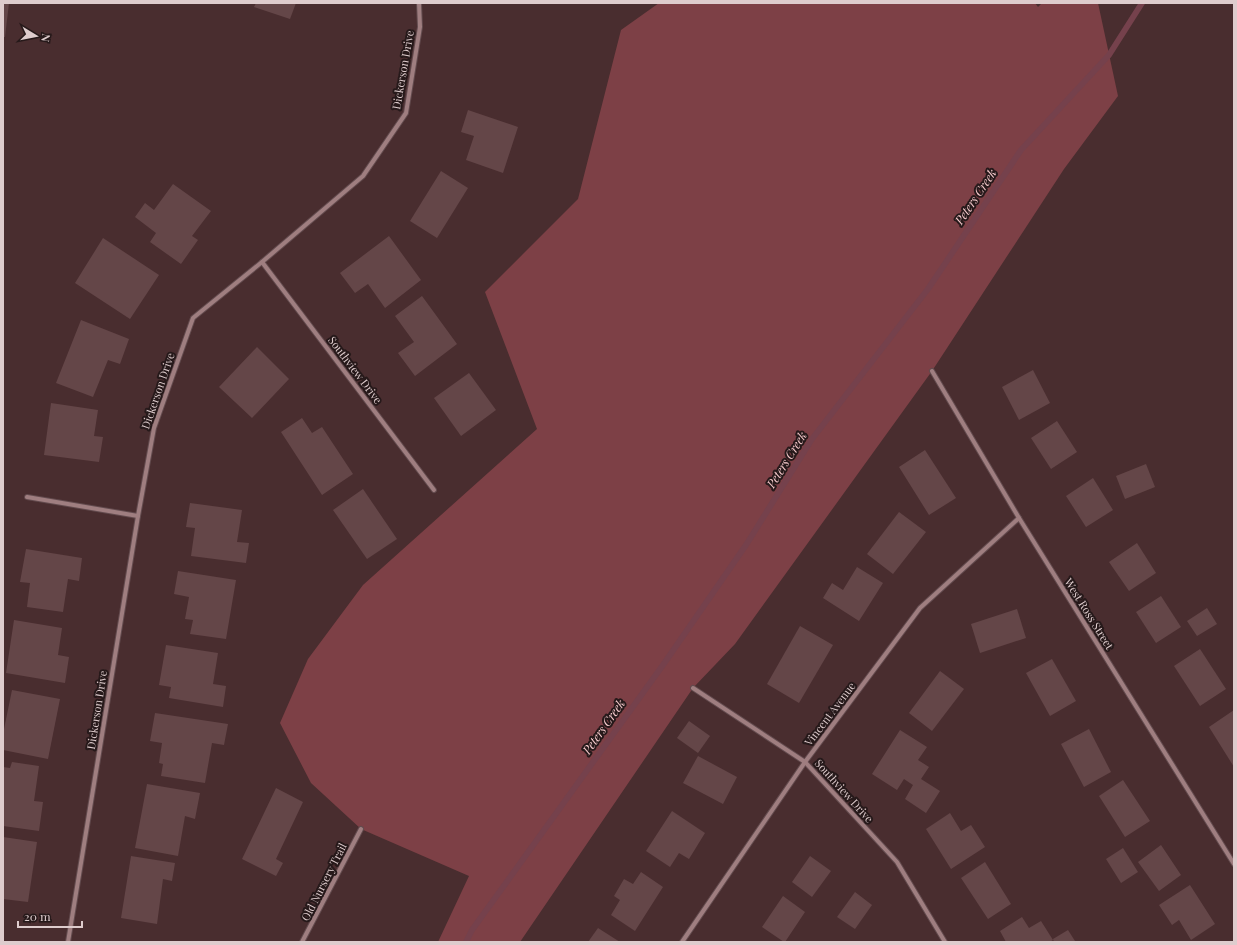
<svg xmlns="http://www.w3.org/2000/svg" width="1237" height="945" font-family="'Playfair Display',serif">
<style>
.green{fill:#7d4046}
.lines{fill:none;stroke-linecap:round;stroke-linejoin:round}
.stream{stroke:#75414c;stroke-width:6}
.building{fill:#644648}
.minor-casing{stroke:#634b4e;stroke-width:6}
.minor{stroke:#9f7e80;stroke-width:4}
.labels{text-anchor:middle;stroke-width:4;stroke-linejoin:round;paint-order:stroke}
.street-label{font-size:11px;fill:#decccd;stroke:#26191a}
.water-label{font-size:12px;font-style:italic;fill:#f9cdcf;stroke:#26191a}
</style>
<rect width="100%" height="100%" fill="#492d2f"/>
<path class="green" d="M659,3H1035L1038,7L1042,3H1098L1118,96L1064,169L932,371L735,644L693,688L520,942H438L469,876L361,829L311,783L280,723L308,659L363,585L537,429L485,292L578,199L621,30Z"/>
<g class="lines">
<path class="stream" d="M466,942L472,930L663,665L746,545L812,439L928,289L1021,150L1109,55L1142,3"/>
</g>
<g class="building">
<path d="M3,3H9L5,37H3Z"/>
<path d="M256,3H296L290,19L254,7Z"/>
<path d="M468,110L518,127L503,173L466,160L474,136L461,132Z"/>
<path d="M441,171L468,188L437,238L410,221Z"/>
<path d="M173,184L211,211L192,236L198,240L181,264L150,242L156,233L135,217L145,203L154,210Z"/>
<path d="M389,236L421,280L385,308L368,284L355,293L340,273Z"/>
<path d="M103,238L159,275L130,319L75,283Z"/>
<path d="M422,296L457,344L415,376L398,353L414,342L395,316Z"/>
<path d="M81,320L129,339L120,364L108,360L93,397L56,383Z"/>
<path d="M257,347L289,379L252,418L219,387Z"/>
<path d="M1033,370L1050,403L1019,420L1002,387Z"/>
<path d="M469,373L496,410L461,436L434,398Z"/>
<path d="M51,403L98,410L94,436L103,437L99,462L44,455Z"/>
<path d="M302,418L312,433L322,427L353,474L322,495L281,432Z"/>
<path d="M1057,421L1077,452L1051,469L1031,438Z"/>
<path d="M925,450L956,498L929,515L899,467Z"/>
<path d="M1146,464L1155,487L1125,499L1116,476Z"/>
<path d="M1093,478L1113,510L1086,527L1066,496Z"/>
<path d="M363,489L397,539L367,559L333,510Z"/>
<path d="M190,503L242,510L237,542L249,543L246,563L191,556L195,528L186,527Z"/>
<path d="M899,512L926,532L893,574L867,554Z"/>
<path d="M1137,543L1156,573L1129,591L1109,562Z"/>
<path d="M26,549L82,558L79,581L68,579L63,612L27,607L30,583L20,582Z"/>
<path d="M857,567L883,583L859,621L823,598L832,583L843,590Z"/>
<path d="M178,571L236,580L226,639L190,634L193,620L185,619L189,597L174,594Z"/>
<path d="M1161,596L1181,627L1156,643L1136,612Z"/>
<path d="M1207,608L1217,624L1197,636L1187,621Z"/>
<path d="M1017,609L1026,638L980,653L971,624Z"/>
<path d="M14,620L62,628L58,655L69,657L65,683L6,673Z"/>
<path d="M800,626L833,645L799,703L767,684Z"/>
<path d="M166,645L218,653L213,684L226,686L223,707L169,698L171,687L159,685Z"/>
<path d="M1200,649L1226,689L1200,706L1174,666Z"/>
<path d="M1052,659L1076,701L1050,716L1026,673Z"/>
<path d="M940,671L964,689L932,731L909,713Z"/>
<path d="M12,690L60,699L48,759L3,750V734Z"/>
<path d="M1234,710V767L1209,727Z"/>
<path d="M155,713L228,724L224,745L212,743L205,783L161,776L163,764L159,763L162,743L150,741Z"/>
<path d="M689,721L710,736L698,753L677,738Z"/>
<path d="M1089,729L1111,772L1084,787L1061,744Z"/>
<path d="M900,730L927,747L918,760L929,767L921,779L940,791L926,813L905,799L913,785L904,779L897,790L872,774Z"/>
<path d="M698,756L737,777L723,804L683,783Z"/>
<path d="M12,762L39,766L34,801L43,802L39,831L3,826V767L10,768Z"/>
<path d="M1123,780L1150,821L1125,837L1099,796Z"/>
<path d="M147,784L200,793L195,819L185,816L178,856L135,848Z"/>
<path d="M276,788L303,802L276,859L283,863L276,876L242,859Z"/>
<path d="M672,811L705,833L689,859L679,853L670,867L646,851Z"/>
<path d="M950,813L961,831L971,825L985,847L951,869L926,829Z"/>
<path d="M3,837L37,842L28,902L3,899Z"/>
<path d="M1161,845L1181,875L1159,891L1138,862Z"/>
<path d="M1123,848L1138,872L1121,883L1106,859Z"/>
<path d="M131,856L175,863L172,881L163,879L157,924L121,918Z"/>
<path d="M810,856L831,871L812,897L792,882Z"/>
<path d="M985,862L1011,904L988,919L961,878Z"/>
<path d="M641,872L663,887L635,931L611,915L620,900L614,896L624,879L633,884Z"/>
<path d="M1190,885L1215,924L1191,940L1179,920L1172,925L1159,905Z"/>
<path d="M855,892L872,905L855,929L837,917Z"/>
<path d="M783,896L805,912L785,942H784L762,927Z"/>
<path d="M1022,917L1029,928L1041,921L1053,940L1050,942H1006L1000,931Z"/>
<path d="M598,928L620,942H588Z"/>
<path d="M1068,930L1075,941L1054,942L1053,939Z"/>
</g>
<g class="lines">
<g class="minor-casing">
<g id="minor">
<path d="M262,262L434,490"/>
<path d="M932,371L1019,518L1234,864"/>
<path d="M27,497L138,516"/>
<path d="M693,688L805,762L897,862L945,942"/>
<path d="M68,942L138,516L154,428L193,318L262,262L363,176L406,113L420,27L419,3"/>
<path d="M302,942L361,829"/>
<path d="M682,942L805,762L920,608L1019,518"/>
</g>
</g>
<use href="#minor" class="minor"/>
</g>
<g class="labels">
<g class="street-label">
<text transform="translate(403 70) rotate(-80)" y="4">Dickerson Drive</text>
<text transform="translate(355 370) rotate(53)" y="4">Southview Drive</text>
<text transform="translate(158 391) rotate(-71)" y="4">Dickerson Drive</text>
<text transform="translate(1089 614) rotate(58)" y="4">West Ross Street</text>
<text transform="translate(97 710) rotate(-81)" y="4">Dickerson Drive</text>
<text transform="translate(830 714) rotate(-53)" y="4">Vincent Avenue</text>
<text transform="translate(844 791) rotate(48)" y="4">Southview Drive</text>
<text transform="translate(324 882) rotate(-63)" y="4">Old Nursery Trail</text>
</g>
<g class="water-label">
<text transform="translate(976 197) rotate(-56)" y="4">Peters Creek</text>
<text transform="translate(787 460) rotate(-58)" y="4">Peters Creek</text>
<text transform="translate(604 727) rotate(-55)" y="4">Peters Creek</text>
</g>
</g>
<rect width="1237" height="945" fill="none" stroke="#decccd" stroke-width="8"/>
<g transform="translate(36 36) rotate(100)" stroke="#26191a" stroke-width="3" paint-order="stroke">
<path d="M0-3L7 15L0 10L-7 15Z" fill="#decccd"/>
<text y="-6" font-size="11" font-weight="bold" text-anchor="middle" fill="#decccd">N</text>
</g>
<path d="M18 921v6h64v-6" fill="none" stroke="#decccd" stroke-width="2"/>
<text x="24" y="921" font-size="12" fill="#decccd" stroke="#26191a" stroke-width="3" paint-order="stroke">20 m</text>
</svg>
